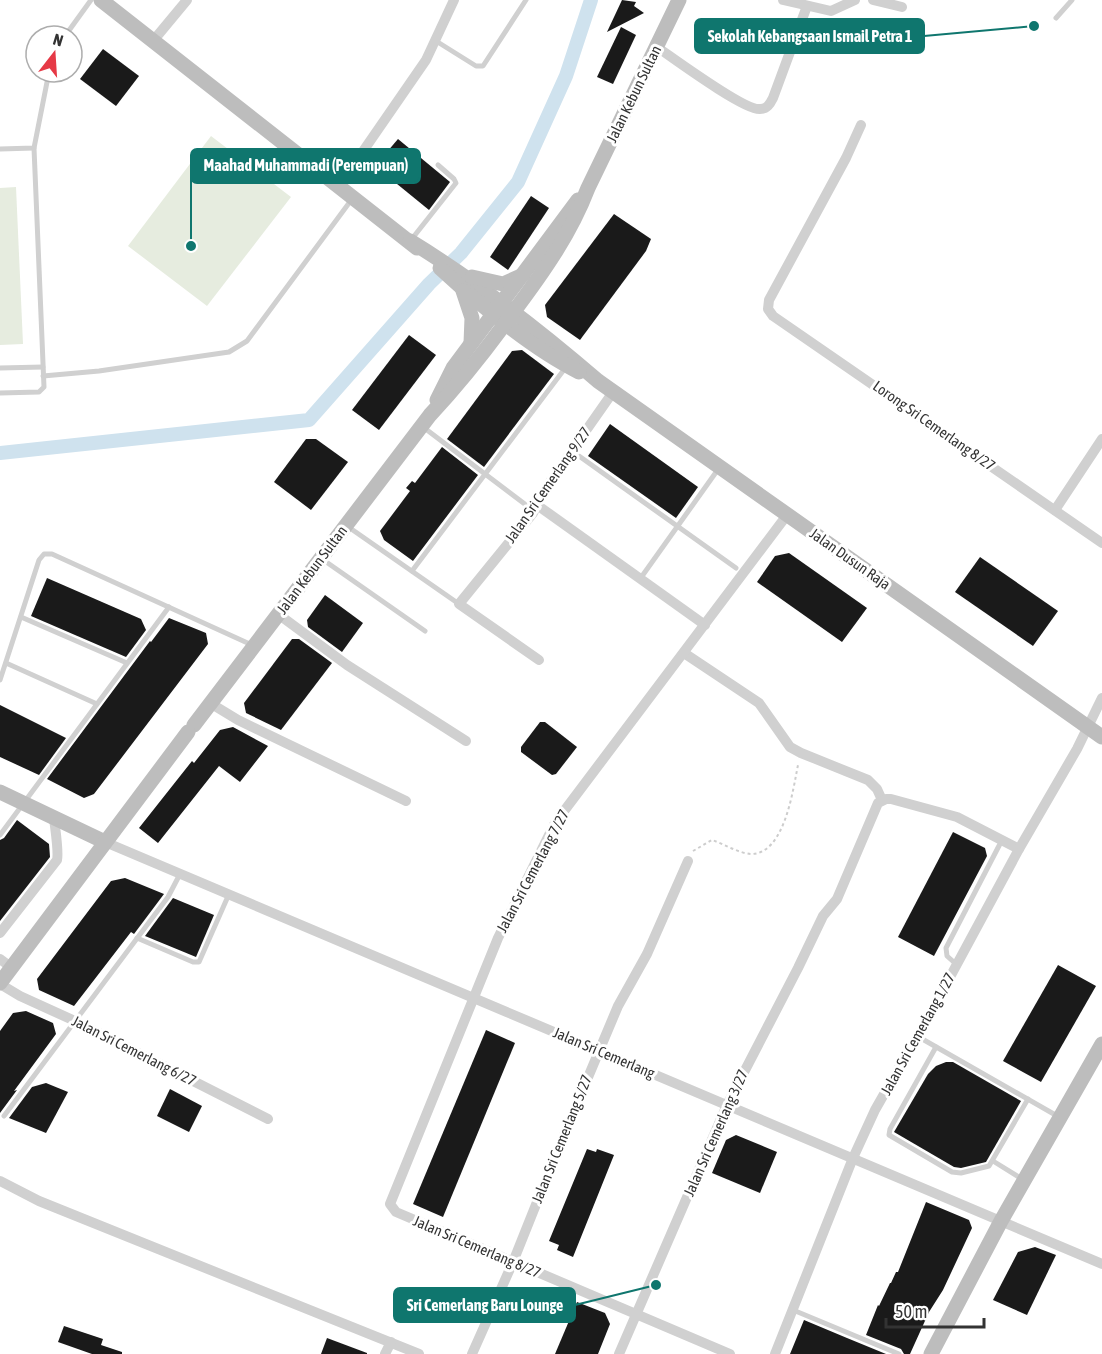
<svg xmlns="http://www.w3.org/2000/svg" width="1102" height="1354" font-family="'Asap Condensed',sans-serif">
<style>
.green{fill:#e6ecdf}
.lines{fill:none;stroke-linecap:round;stroke-linejoin:round}
.canal{stroke:#cfe2ee;stroke-width:14}
.building{fill:#1a1a1a}
.path{stroke:#cdcdcd;stroke-width:2;stroke-dasharray:3 3;stroke-linecap:butt}
.lane{stroke:#d0d0d0;stroke-width:5}
.street{stroke:#d0d0d0;stroke-width:10}
.secondary{stroke:#bdbdbd;stroke-width:15}
.labels{text-anchor:middle;stroke-width:6;stroke-linejoin:round;paint-order:stroke}
.street-label{font-size:15px;fill:#333;stroke:#fff}
.leader{fill:none;stroke:#0f766e;stroke-width:2}
.callout-dot{fill:#0f766e;stroke:#fff;stroke-width:2}
.callout{fill:#0f766e;stroke:#0f766e;stroke-width:2}
.callout-label{font-size:16px;text-anchor:middle;font-weight:bold;fill:#fff}
</style>
<rect width="100%" height="100%" fill="#fff"/>
<g class="green">
<path d="M211,136L291,197L207,306L128,246Z"/>
<path d="M16,187L23,344L0,345V188Z"/>
</g>
<g class="lines">
<path class="canal" d="M0,453L309,420L429,284L461,253L518,182L566,76L591,0"/>
</g>
<g class="building">
<path d="M622,0L636,2L634,6L644,13L607,32Z"/>
<path d="M621,27L636,35L613,84L597,77Z"/>
<path d="M103,49L139,76L116,106L80,79Z"/>
<path d="M398,139L450,182L429,210L375,166Z"/>
<path d="M531,196L549,208L508,270L490,257Z"/>
<path d="M614,214L651,239L646,251L580,340L547,317L545,305Z"/>
<path d="M409,335L436,355L379,430L352,410Z"/>
<path d="M522,350L554,374L484,467L447,439L512,351Z"/>
<path d="M610,424L698,487L676,518L588,456Z"/>
<path d="M306,439H316L348,462L311,510L274,482Z"/>
<path d="M442,447L478,475L413,561L384,540L380,531L410,491L406,488L412,481L415,483Z"/>
<path d="M789,553L867,608L842,642L757,582L775,556Z"/>
<path d="M980,557L1058,611L1033,646L955,592Z"/>
<path d="M47,578L141,619L146,630L126,657L31,616Z"/>
<path d="M325,595L363,623L342,652L308,627L307,620Z"/>
<path d="M169,618L206,633L208,644L94,794L84,798L47,779L150,641L151,642Z"/>
<path d="M292,639H299L332,663L281,730L246,713L244,703Z"/>
<path d="M0,705L66,738L39,775L0,757Z"/>
<path d="M540,722H545L577,747L556,774L552,775L521,752V747Z"/>
<path d="M233,727L268,746L240,782L219,766L158,843L139,828L192,761L194,763L220,730Z"/>
<path d="M17,820L49,844L50,857L0,921V840L4,838Z"/>
<path d="M953,832L985,848L987,856L934,956L898,937Z"/>
<path d="M125,878L164,894L134,934L131,932L74,1006L39,990L37,979L111,881Z"/>
<path d="M173,898L214,915L196,957L145,936Z"/>
<path d="M1058,965L1096,986L1041,1082L1003,1061Z"/>
<path d="M26,1011L53,1023L56,1034L14,1091L17,1090L0,1113V1031L13,1013Z"/>
<path d="M486,1030L515,1043L443,1217L413,1204Z"/>
<path d="M946,1062H953L1021,1101L986,1162L961,1168L954,1167L894,1132L928,1074L936,1066Z"/>
<path d="M46,1083L68,1092L46,1133L9,1118L32,1087Z"/>
<path d="M170,1089L202,1106L189,1132L157,1116Z"/>
<path d="M736,1135L777,1152L760,1193L712,1173L726,1140Z"/>
<path d="M587,1149L596,1152L597,1149L614,1155L573,1257L557,1250L559,1245L549,1241Z"/>
<path d="M926,1202L969,1220L972,1228L943,1290L929,1312L910,1354H904L901,1349L866,1335L878,1305L879,1306L890,1283H891L896,1272H898Z"/>
<path d="M1035,1247L1056,1255L1027,1315L993,1300L1018,1252Z"/>
<path d="M577,1302L605,1313L610,1324L598,1354H555Z"/>
<path d="M804,1320L847,1338L886,1354H790Z"/>
<path d="M64,1326L103,1339L101,1345L122,1352V1354H92L58,1342Z"/>
<path d="M327,1338L367,1353V1354H321Z"/>
</g>
<g class="lines">
<path class="path" d="M693,851L712,840C724,844 738,853 751,854C785,854 793,789 798,765"/>
<g class="lane">
<path d="M1056,18L1072,0"/>
<path d="M65,36L91,0"/>
<path d="M436,41L476,66H483L526,0"/>
<path d="M0,149L34,148L49,72"/>
<path d="M411,240L456,183L454,179L438,165"/>
<path d="M0,368L43,367"/>
<path d="M43,376L99,371L229,352L247,341L352,199"/>
<path d="M0,393L39,392L44,387L34,148"/>
<path d="M423,427L534,511"/>
<path d="M572,451L736,568"/>
<path d="M347,526L459,604"/>
<path d="M322,559L425,631"/>
<path d="M412,571L566,367"/>
<path d="M640,579L719,468"/>
<path d="M21,617L127,663"/>
<path d="M6,663L97,704"/>
<path d="M0,680L39,560L44,554H52L252,645"/>
<path d="M0,835L169,607"/>
<path d="M137,938L193,962H199L229,894"/>
<path d="M956,964L947,956L946,948L1002,840"/>
<path d="M917,1036L1059,1117"/>
<path d="M936,1047L890,1129L889,1135L952,1172L961,1173L989,1166L1028,1099"/>
<path d="M4,1116L168,897L180,874"/>
<path d="M993,1161L1022,1179"/>
<path d="M793,1310L899,1354"/>
</g>
<g class="street">
<path d="M783,0L831,11L855,0"/>
<path d="M873,0L902,7"/>
<path d="M153,41L187,0"/>
<path d="M657,47C673,58 745,111 760,109C767,109 770,104 773,98L807,6"/>
<path d="M861,125L846,158L769,300L768,309L773,316L1102,543"/>
<path d="M339,186L426,60L454,0"/>
<path d="M537,505L705,625"/>
<path d="M1055,510L1102,439"/>
<path d="M278,614L347,665L466,741"/>
<path d="M684,653L759,703L790,747L801,753L868,780L877,789L882,800"/>
<path d="M539,660L459,604L533,513L545,489L613,392"/>
<path d="M210,703L238,720L406,801"/>
<path d="M105,842L1102,1264"/>
<path d="M0,933L57,860C59,852 55,828 54,818"/>
<path d="M0,959L12,968"/>
<path d="M0,984L20,996L75,1021L268,1119"/>
<path d="M0,1181L39,1201L419,1354"/>
<path d="M385,1354L391,1342"/>
<path d="M472,1354L513,1262L565,1132L618,1006L647,954L688,861"/>
<path d="M619,1354L727,1105L798,968L823,916L837,899L878,803L886,799H891L957,817L1019,849"/>
<path d="M730,1354L396,1212L390,1204L498,938L555,823L787,515"/>
<path d="M775,1354L853,1158L875,1110L936,1003L1019,849L1077,749L1102,698"/>
</g>
<g class="secondary">
<path d="M101,0L417,248"/>
<path d="M410,241C477,282 539,330 598,381L1102,737"/>
<path d="M440,268C479,304 531,348 579,372"/>
<path d="M472,277L503,284L523,275"/>
<path d="M463,291L472,318L471,343"/>
<path d="M437,400L453,368L578,200"/>
<path d="M194,725L430,415C460,383 486,350 512,314C542,274 570,235 588,188L679,0"/>
<path d="M0,792L105,842"/>
<path d="M0,983L188,732"/>
<path d="M931,1354L1001,1221L1102,1044"/>
</g>
</g>
<g class="labels">
<g class="street-label">
<text transform="translate(634 94) rotate(-64)" y="5">Jalan Kebun Sultan</text>
<text transform="translate(934 426) rotate(35)" y="5">Lorong Sri Cemerlang 8/27</text>
<text transform="translate(548 485) rotate(-55)" y="5">Jalan Sri Cemerlang 9/27</text>
<text transform="translate(850 559) rotate(35)" y="5">Jalan Dusun Raja</text>
<text transform="translate(312 570) rotate(-53)" y="5">Jalan Kebun Sultan</text>
<text transform="translate(533 871) rotate(-62)" y="5">Jalan Sri Cemerlang 7/27</text>
<text transform="translate(918 1034) rotate(-61)" y="5">Jalan Sri Cemerlang 1/27</text>
<text transform="translate(134 1051) rotate(27)" y="5">Jalan Sri Cemerlang 6/27</text>
<text transform="translate(604 1053) rotate(23)" y="5">Jalan Sri Cemerlang</text>
<text transform="translate(716 1133) rotate(-66)" y="5">Jalan Sri Cemerlang 3/27</text>
<text transform="translate(562 1139) rotate(-68)" y="5">Jalan Sri Cemerlang 5/27</text>
<text transform="translate(477 1247) rotate(23)" y="5">Jalan Sri Cemerlang 8/27</text>
</g>
</g>
<path class="leader" d="M1034 26L924 36M191 246L191 166M656 1285L575 1305"/>
<g class="callout-dot">
<circle cx="1034" cy="26" r="6"/>
<circle cx="191" cy="246" r="6"/>
<circle cx="656" cy="1285" r="6"/>
</g>
<g class="callout">
<rect x="695" y="19" width="229" height="34" rx="6"/>
<rect x="191" y="149" width="229" height="34" rx="6"/>
<rect x="394" y="1288" width="181" height="34" rx="6"/>
</g>
<g class="callout-label">
<text x="810" y="42">Sekolah Kebangsaan Ismail Petra 1</text>
<text x="306" y="171">Maahad Muhammadi (Perempuan)</text>
<text x="485" y="1311">Sri Cemerlang Baru Lounge</text>
</g>
<g transform="translate(54 54) rotate(17)"><circle r="28" fill="#ffffff" stroke="#adadad" stroke-width="1.5"/>
<path d="M0-4.5L10 22L0 15L-10 22Z" fill="#e63946"/>
<text y="-9" font-size="16" font-weight="bold" text-anchor="middle" fill="#333333">N</text>
</g>
<path d="M886 1318v9h98v-9" fill="none" stroke="#333333" stroke-width="3"/>
<text x="895" y="1318" font-size="18" fill="#333333" stroke="#ffffff" stroke-width="4.5" paint-order="stroke">50 m</text>
</svg>
